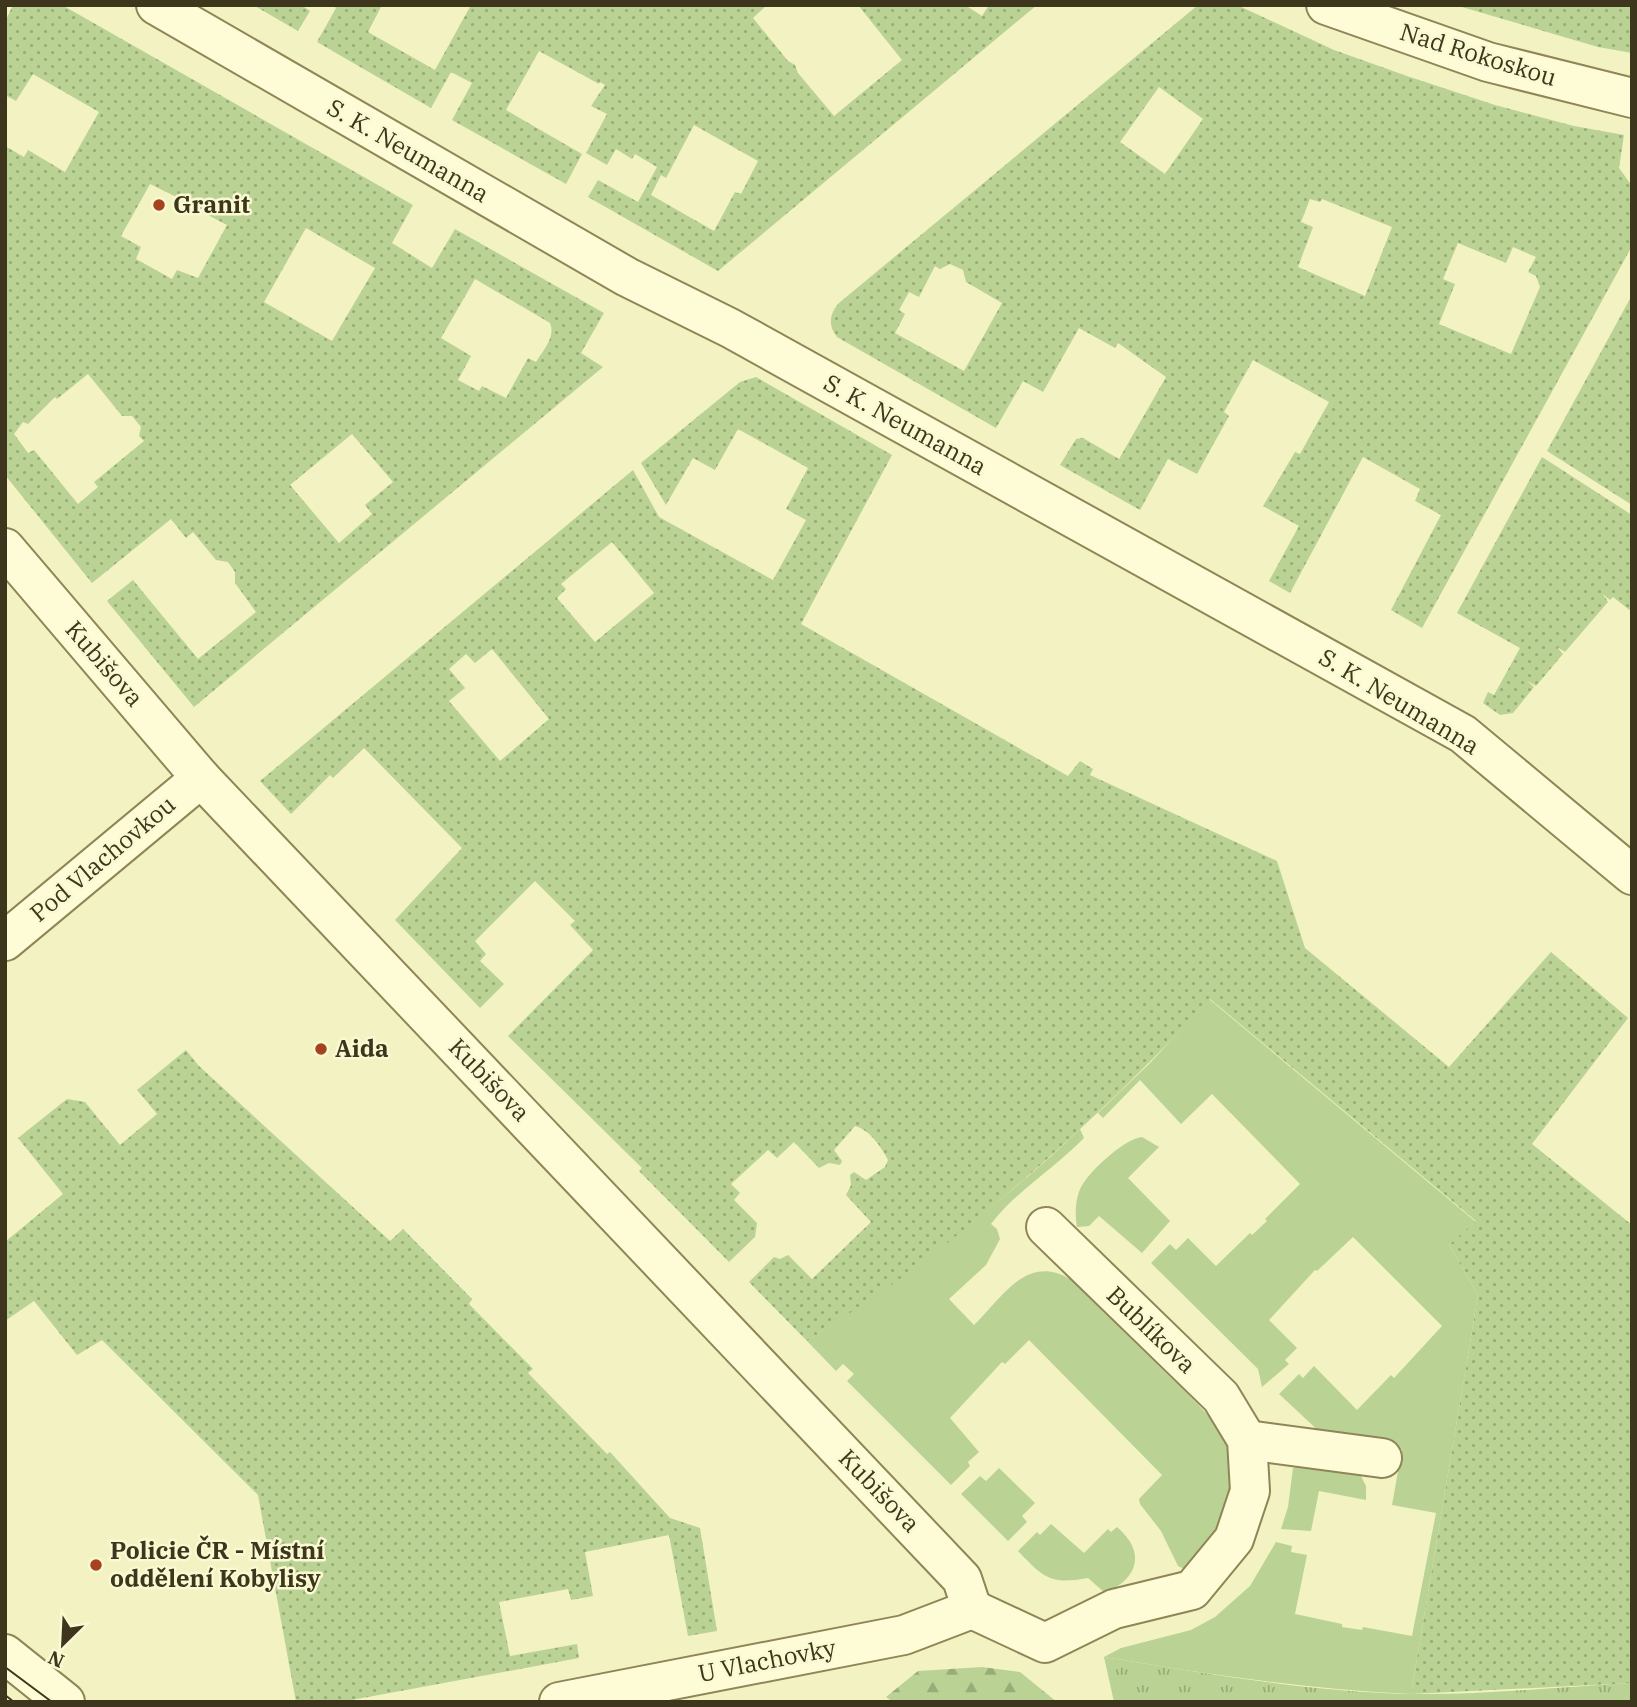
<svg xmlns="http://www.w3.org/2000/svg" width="1637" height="1707" font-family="'IBM Plex Serif',serif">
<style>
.grass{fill:#bad394}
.forest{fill:url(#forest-firs)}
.park{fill:url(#park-tufts)}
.garden{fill:url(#garden-dots);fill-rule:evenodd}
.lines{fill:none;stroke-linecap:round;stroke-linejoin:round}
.street-casing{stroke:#8f8556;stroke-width:42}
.street{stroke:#fdfcd6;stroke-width:38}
.tram{stroke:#3d361c;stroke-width:2}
.poi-dot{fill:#a6431f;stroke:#f9f9d2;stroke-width:2.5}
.labels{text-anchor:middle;stroke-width:5;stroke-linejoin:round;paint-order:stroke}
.street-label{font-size:24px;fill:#3d361c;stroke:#f9f9d2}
.poi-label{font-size:24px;font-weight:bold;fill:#3d361c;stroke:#f9f9d2;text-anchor:start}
</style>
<defs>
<pattern id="forest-firs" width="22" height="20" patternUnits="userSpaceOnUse" patternTransform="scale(1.75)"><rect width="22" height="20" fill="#bad394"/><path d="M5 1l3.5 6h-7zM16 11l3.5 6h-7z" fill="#98ac78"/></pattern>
<pattern id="park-tufts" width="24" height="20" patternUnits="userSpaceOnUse" patternTransform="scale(1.75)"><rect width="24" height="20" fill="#bad394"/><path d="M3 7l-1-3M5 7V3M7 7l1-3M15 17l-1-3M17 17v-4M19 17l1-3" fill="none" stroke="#98ac78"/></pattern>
<pattern id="garden-dots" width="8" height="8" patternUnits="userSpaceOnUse" patternTransform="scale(1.75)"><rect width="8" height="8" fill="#bad394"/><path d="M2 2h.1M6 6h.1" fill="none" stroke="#98ac78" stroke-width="1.8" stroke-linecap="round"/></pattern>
</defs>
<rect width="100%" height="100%" fill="#f3f2c2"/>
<g class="grass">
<path d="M1209,999L1476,1222L1449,1245L1478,1295L1411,1694C1307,1689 1206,1674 1104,1657L1121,1648L1191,1630L1215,1617L1250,1586L1276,1542L1292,1546L1291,1552L1307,1555L1295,1614L1342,1624V1627L1362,1630L1363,1627L1412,1636L1436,1513L1392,1505L1402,1449L1323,1435L1279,1394L1299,1374L1303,1378L1314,1366L1357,1410L1391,1375L1394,1378L1442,1326L1353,1237L1317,1271L1315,1270L1269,1320L1297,1348L1285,1360L1289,1364L1262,1387L1258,1369L1151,1263L1170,1244L1176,1250L1188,1238L1216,1266L1250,1233L1252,1235L1267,1221L1265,1219L1300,1184L1212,1094L1181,1124L1140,1080L1103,1118L1098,1113L1150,1063Z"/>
<path d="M1080,1129L1084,1138C1055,1168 1015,1192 991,1224L997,1229L1000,1239L986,1265L949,1299L974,1325C1002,1298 1026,1253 1070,1279C1101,1309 1131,1339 1162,1369C1184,1391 1211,1413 1225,1441C1248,1484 1220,1543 1184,1569L1178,1566L1161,1531L1140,1504L1139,1499L1162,1475L1029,1340L1005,1364L1002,1362L950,1418L979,1452L968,1462L970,1466L951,1485L847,1381L854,1374L843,1364L836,1371L807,1341C903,1277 996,1210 1080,1129Z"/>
<path d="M1142,1137L1159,1147L1128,1178L1170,1221L1142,1253L1099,1216L1089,1226L1077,1227C1075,1213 1075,1202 1080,1189C1088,1172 1124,1139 1142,1137Z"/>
<path d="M1307,1463L1360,1474L1366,1486V1500L1319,1491L1311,1531L1281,1529L1288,1507L1293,1468Z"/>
<path d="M999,1468L1035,1503L1022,1516L1027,1522L1008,1541L961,1494L980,1476L986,1481Z"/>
<path d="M1051,1524L1084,1553L1108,1529L1111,1532L1117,1527C1146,1552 1139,1578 1105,1593L1088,1578C1050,1585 1044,1578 1018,1551L1037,1532L1040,1535Z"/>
</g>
<path class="forest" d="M982,1667L1020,1672L1057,1702H893L886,1697L918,1671Z"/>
<path class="park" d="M1104,1657C1205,1673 1307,1692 1409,1694C1483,1695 1558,1687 1632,1683V1702H1114Z"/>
<g class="garden">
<path d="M13,5H62L413,205L392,243L432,268L455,229L604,313L581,353L603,367L194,707L107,601L133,580L198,659L256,612L235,583V572L228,562L216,560L193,532L186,538L171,519L92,583L5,475V146L24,157L28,150L65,172L99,112L33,74L16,101L5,95V22ZM150,184L207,212L206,214L227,225L198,278L177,270L172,279L136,259L141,247L121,236ZM306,228L375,268L332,341L264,302ZM475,279L550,323C556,337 543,350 536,362L528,358L506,398L482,386L479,391L458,380L471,356L441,338ZM88,374L122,416H132L141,427L139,436L144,441L94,482L98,487L78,504L34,450L28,453L14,434L23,422L28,424L55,397L57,399ZM352,434L393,482L365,505L372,514L339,543L290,485Z"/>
<path d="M253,5H301L310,11L298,31Z"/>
<path d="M333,5H382L368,32L435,70L471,5H767L753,18L788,61L795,65L798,73L834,116L902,60L858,5H965L982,16L989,5H1037L718,271L588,197L598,180L638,202L657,167L635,154L632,159L616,149L607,165L586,153L607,114L591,106L605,85L600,82L599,84L539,51L506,110L582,154L566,184L452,120L472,83L451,72L431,108L317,42L336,8ZM694,125L758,161L741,194L735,192L714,231L651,195L661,175L666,178Z"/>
<path d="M1198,5H1237L1334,50L1407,76L1495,105L1574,126L1624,135L1619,168L1632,186V246L1422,628L1391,610L1441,515L1415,501L1420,489L1363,457L1290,593L1269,581L1299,526L1263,506L1295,452L1300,454L1329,402L1253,360L1224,412L1229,416L1197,474L1168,459L1140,510L1060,465L1076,439L1083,438L1119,459L1166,377L1118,343L1115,348L1079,328L1043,392L1023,381L996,428L837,337C828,326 829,314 839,303ZM1159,87L1203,119L1165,174L1120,142ZM1310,199L1320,202L1322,199L1392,227L1365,296L1298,267L1313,227L1301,222ZM1458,243L1506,263L1513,247L1536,257L1528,272L1536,276L1540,287L1511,354L1439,324L1455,284L1443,279ZM950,264L963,270L966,282L1002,303L964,371L895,333L905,314L899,310L909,292L919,297L935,266L940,269Z"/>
<path d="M1455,5H1632V53L1598,47Z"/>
<path d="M1632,295V505L1547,451Z"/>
<path d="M756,377L892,455L801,624L1068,776L1080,761L1093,769L1090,775L1277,861L1305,948L1449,1067L1551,952L1628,1018L1532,1144L1632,1225V1683L1411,1694L1478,1295L1449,1245L1476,1221L1210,999C1119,1097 1020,1189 912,1270C878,1295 842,1318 807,1341L749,1282L774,1257L780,1259L788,1255L812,1279L871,1222L846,1195L851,1185L850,1175L854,1172L866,1180L885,1167L888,1160C881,1147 870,1130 855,1126L834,1150L842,1161L840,1165L829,1163L819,1168L794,1142L777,1158L768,1150L731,1184L740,1193L734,1200L757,1223L755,1237L729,1262L639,1171L642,1168L508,1036L593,950L570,925L575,921L535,881L475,941L486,954L480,961L504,984L480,1008L395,920L462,848L364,748L333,778L330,775L291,814L260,781L633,470L659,517L773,580L806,520L786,509L808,468L738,429L715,470L693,458L666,505L641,463L740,382ZM612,542L654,593L595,642L557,598L566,589L561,584ZM492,649L549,719L500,761L449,701L465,688L449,669L466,654L475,663Z"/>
<path d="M1542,457L1632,515V612L1613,597L1610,600L1603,594L1608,602L1565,652L1557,647L1563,654L1536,686L1527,681L1534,687L1513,713L1500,715L1483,703L1488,692L1494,695L1520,648L1457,613Z"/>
<path d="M186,1050L199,1066L390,1241L403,1229L472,1299L469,1304L533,1369L528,1373L607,1454L610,1452L670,1518L700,1528L717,1631L688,1636L669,1535L585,1552L593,1596L571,1600L568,1589L499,1602L510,1656L577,1644L579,1658L341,1702H296L258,1495L102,1340L77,1355L34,1301L5,1321V1242L63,1194L18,1138L67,1099L85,1102L120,1145L157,1114L137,1090Z"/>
</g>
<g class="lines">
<g class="street-casing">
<g id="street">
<path d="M156,5L627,277L730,328L1463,734L1632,875"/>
<path d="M1326,5L1488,62L1632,98"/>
<path d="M5,548L201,778L962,1579L972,1609"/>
<path d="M5,941L201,778"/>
<path d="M1247,1440L1382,1458"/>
<path d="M972,1609L1045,1643L1114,1609L1192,1590L1234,1539L1250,1491L1247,1440L1221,1397L1046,1227"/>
<path d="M5,1654L65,1702"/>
<path d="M559,1702L904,1635L972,1609"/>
</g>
</g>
<use href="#street" class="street"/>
<g class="tram">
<path d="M5,1667L52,1702"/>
<path d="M5,1695L14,1702"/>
</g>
</g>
<g class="poi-dot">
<circle cx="159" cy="205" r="7"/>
<circle cx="321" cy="1049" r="7"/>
<circle cx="96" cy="1565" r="7"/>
</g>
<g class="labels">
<g class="street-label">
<text transform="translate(1478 55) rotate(17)" y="8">Nad Rokoskou</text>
<text transform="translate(408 151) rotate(30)" y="8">S. K. Neumanna</text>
<text transform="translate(905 425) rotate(29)" y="8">S. K. Neumanna</text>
<text transform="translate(104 664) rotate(49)" y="8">Kubišova</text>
<text transform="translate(1399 702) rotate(31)" y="8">S. K. Neumanna</text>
<text transform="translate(103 859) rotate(-40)" y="8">Pod Vlachovkou</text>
<text transform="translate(489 1080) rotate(46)" y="8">Kubišova</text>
<text transform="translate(1151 1330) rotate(44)" y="8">Bublíkova</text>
<text transform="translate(879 1491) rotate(46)" y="8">Kubišova</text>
<text transform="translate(767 1661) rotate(-11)" y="8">U Vlachovky</text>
</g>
<g class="poi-label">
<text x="173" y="213">Granit</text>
<text x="335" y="1057">Aida</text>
<text x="110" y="1559">Policie ČR - Místní<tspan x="110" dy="28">oddělení Kobylisy</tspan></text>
</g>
</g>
<rect width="1637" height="1707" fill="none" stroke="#3d361c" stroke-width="14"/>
<g transform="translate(63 1644) rotate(204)" stroke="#f9f9d2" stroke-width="5" paint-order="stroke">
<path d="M0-5L12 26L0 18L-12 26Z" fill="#3d361c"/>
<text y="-10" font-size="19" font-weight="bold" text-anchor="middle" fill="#3d361c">N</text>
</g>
</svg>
